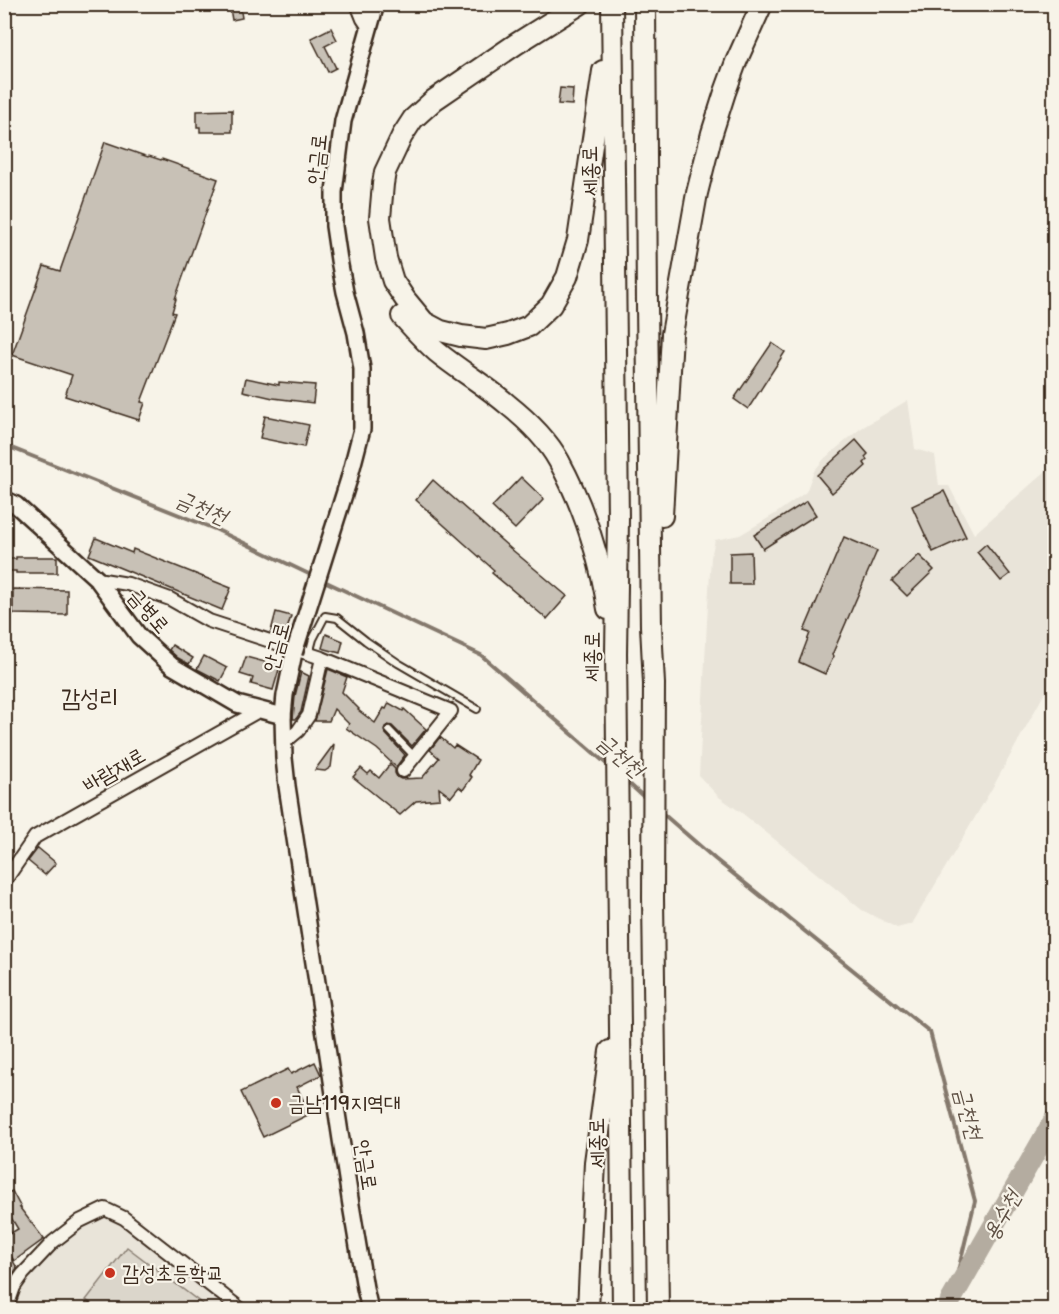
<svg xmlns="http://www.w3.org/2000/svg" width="1059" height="1314" font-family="'Balsamiq Sans','Poor Story',sans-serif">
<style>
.built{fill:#e9e4d9}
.green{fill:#dbd6cb;stroke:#8b8074;stroke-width:1.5}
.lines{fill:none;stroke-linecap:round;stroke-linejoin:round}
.stream{stroke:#84786c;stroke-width:4}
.river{stroke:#b4aca0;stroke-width:21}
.building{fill:#c8c1b6;stroke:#3b2a1e;stroke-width:1.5}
.service-casing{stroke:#3b2a1e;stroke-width:10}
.minor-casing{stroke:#3b2a1e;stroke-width:16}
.tertiary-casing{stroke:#3b2a1e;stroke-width:20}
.trunk-casing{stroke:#3b2a1e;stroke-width:24}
.service{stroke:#f7f3e8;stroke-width:6}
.minor{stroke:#f7f3e8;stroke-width:12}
.tertiary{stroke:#f7f3e8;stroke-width:15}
.trunk{stroke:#f7f3e8;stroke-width:20}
.tertiary-bridge-casing{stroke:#3b2a1e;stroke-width:20;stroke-linecap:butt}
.tertiary-bridge{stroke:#f7f3e8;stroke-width:15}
.poi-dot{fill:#c8321e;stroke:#f7f3e8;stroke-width:2}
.labels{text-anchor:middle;stroke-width:4.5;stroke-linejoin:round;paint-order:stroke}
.street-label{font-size:21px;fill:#3b2a1e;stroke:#f7f3e8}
.poi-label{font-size:21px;fill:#3b2a1e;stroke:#f7f3e8;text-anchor:start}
.water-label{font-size:22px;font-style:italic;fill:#5f5145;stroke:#f7f3e8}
.quarter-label{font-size:24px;fill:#3b2a1e;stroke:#f7f3e8}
</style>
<rect width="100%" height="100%" fill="#f7f3e8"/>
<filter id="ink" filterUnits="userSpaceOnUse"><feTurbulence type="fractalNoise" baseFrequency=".0167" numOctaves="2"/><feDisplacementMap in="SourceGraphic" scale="12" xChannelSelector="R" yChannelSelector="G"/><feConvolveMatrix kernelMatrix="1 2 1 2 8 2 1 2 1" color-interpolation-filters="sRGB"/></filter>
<g filter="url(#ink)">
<g class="built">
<path d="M908,400L915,449L935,455L939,486H949L974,534L1054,464V676L994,785L912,924L897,928L862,910L742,813L719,797L699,776L707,622L711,557L715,540L740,535L775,514L806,492L814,471L825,458L860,429Z"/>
<path d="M103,1217H111L236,1309L16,1310L12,1304L40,1263L60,1243L83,1227Z"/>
</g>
<path class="green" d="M127,1247L209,1309H98L86,1300Z"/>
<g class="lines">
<g class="stream">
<path d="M4,445L217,530L313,576"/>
<path d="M322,580L481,655L610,767"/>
<path d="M625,780L646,799"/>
<path d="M661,812L715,859L930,1032L975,1201L951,1300"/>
</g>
<path class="river" d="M947,1310L951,1300L1054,1120"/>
</g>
<g class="building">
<path d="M240,6L242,18L232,20L230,8Z"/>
<path d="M331,28L337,40L325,46L336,68L328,72L311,38Z"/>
<path d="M560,88L573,89L572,105L558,104Z"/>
<path d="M232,110V132H200V127H197V111Z"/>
<path d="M105,142L148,157L149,156L161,160L162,159L218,179L175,299H176L172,312L175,313L141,402L145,403L139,420L65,396L72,375L12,355L44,266L60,271Z"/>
<path d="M772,343L785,352L748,409L734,399Z"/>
<path d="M246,378L279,385V382L315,385L313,403L273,398L243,391Z"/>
<path d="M265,416L309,425L304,447L260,438Z"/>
<path d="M856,440L868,454L865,457L867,460L864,463L866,466L855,476L854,474L832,493L817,475Z"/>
<path d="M521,477L544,499L515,529L492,507Z"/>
<path d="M433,480L510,548L567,596L547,619L492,573L494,570L416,500Z"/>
<path d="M944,491L966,537L933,552L912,506Z"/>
<path d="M807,501L816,515L763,549L754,535Z"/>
<path d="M844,537L877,551L832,655L834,656L825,674L799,662L810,633L804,631Z"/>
<path d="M96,538L132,553L133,549L231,588L222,610L89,555Z"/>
<path d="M986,544L1010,574L1001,581L977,552Z"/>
<path d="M751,552L752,584H730V553Z"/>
<path d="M919,555L934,570L907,596L892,581Z"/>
<path d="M16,557H57V573H16V571H8V559H16Z"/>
<path d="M13,589L67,590V615L13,614Z"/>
<path d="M276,612L291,616L285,636L271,631Z"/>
<path d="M326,634L343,641L340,653L322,648Z"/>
<path d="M172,645L193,658L189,664L178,658L169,650Z"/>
<path d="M204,656L227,668L220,681L197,669Z"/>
<path d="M246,657L280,666L273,690L251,684L253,678L240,674Z"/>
<path d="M328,669L347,677L342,692L359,709L358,710L375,723L384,708L386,709L389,703L403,711L404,709L426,729L412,746L392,726L388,725L385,727L384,731L385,733L405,755L396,767L377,749L346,728L349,724L334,709L329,721H315Z"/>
<path d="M301,672L309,676L301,712L296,719H293L295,696Z"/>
<path d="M440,737L453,748L455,745L478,760L469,775L472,777L463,790L459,787L451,797L439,788L440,799L416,801L400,815L353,777L361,768L368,774L371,771L379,778L390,764L395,769V773L397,777L401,779L422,778L439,758L430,750Z"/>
<path d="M334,744L331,767L325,771L315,770Z"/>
<path d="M38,848L56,863L45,875L28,861Z"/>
<path d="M315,1062L321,1075L297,1087L310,1114L263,1137L241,1092L288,1069L291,1074Z"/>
<path d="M12,1191L21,1208H20L44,1239L14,1261L4,1244V1237L18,1229L4,1206V1195Z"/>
<path d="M4,1245L17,1268L9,1280L4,1283Z"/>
</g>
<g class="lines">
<g class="service-casing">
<g id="service">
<path d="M309,654L313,639L325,616L337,618L366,641L398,663L477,709"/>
<path d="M389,730L414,756"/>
</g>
</g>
<g class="minor-casing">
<g id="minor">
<path d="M357,4L363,19L369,28"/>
<path d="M97,579L128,584L170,599L209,621L322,658"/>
<path d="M285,742L298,731L309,715L322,658L451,711L403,771"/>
<path d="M4,882L35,837L260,710"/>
<path d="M8,1304L14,1287L23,1274L53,1242L80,1221L105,1209L124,1218L242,1310"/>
</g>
</g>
<g class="tertiary-casing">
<g id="tertiary">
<path d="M349,479L362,429V369L356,333L345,292L339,260L334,226V192L343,121L376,4"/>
<path d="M4,499L16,505L97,579L139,636L172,666L237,704L283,716"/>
<path d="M294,653L285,695L283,716L284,758L287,786L351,1205L365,1288L370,1310"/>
</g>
</g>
<g class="trunk-casing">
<g id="trunk">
<path d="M580,4L516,44L434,100L413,119L402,136L385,172L383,184L380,218L386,258L393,281L405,299L424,322L441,331L461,336L486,339L508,334L529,326L551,305L567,277L578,240L603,71"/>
<path d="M612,4L618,519L616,653L623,1310"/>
<path d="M645,4L647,305L651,626L654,684L653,898L658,1310"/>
<path d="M402,316C413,328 424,341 437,352C459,370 485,385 507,404C527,420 547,439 559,461C584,507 600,558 608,609"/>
<path d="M662,516L672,334L697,193L712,133L725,92L736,62L762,4"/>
<path d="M588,1310L595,1162L610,1051"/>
</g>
</g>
<use href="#service" class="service"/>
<use href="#minor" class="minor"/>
<use href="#tertiary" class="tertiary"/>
<use href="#trunk" class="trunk"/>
<g class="tertiary-bridge-casing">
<path id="tertiary-bridge" d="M294,653L349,479"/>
</g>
<use href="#tertiary-bridge" class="tertiary-bridge"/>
</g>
</g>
<g class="poi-dot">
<circle cx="276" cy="1103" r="6"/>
<circle cx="110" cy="1273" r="6"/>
</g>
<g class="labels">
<g class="street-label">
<text transform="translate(317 159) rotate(-84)" y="7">안금로</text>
<text transform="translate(590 171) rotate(-91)" y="7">세종로</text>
<text transform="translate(149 611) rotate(50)" y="7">금병로</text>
<text transform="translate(276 647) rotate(-75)" y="7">안금로</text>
<text transform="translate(592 657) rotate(-90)" y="7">세종로</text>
<text transform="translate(114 770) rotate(-30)" y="7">바람재로</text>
<text transform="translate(597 1143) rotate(-91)" y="7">세종로</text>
<text transform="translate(366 1165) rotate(81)" y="7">안금로</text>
</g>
<g class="poi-label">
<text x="288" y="1110">금남119지역대</text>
<text x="122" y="1280">감성초등학교</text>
</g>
<g class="water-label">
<text transform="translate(202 507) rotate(23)" y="8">금천천</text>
<text transform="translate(621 755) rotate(41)" y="8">금천천</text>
<text transform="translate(969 1113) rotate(75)" y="8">금천천</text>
<text transform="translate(1001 1215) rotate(-60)" y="8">용수천</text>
</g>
<g class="quarter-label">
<text x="90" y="706">감성리</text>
</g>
</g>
<rect width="1059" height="1314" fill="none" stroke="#f7f3e8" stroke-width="24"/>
<rect x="12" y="12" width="1035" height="1290" fill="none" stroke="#3b2a1e" stroke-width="2" filter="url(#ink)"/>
</svg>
